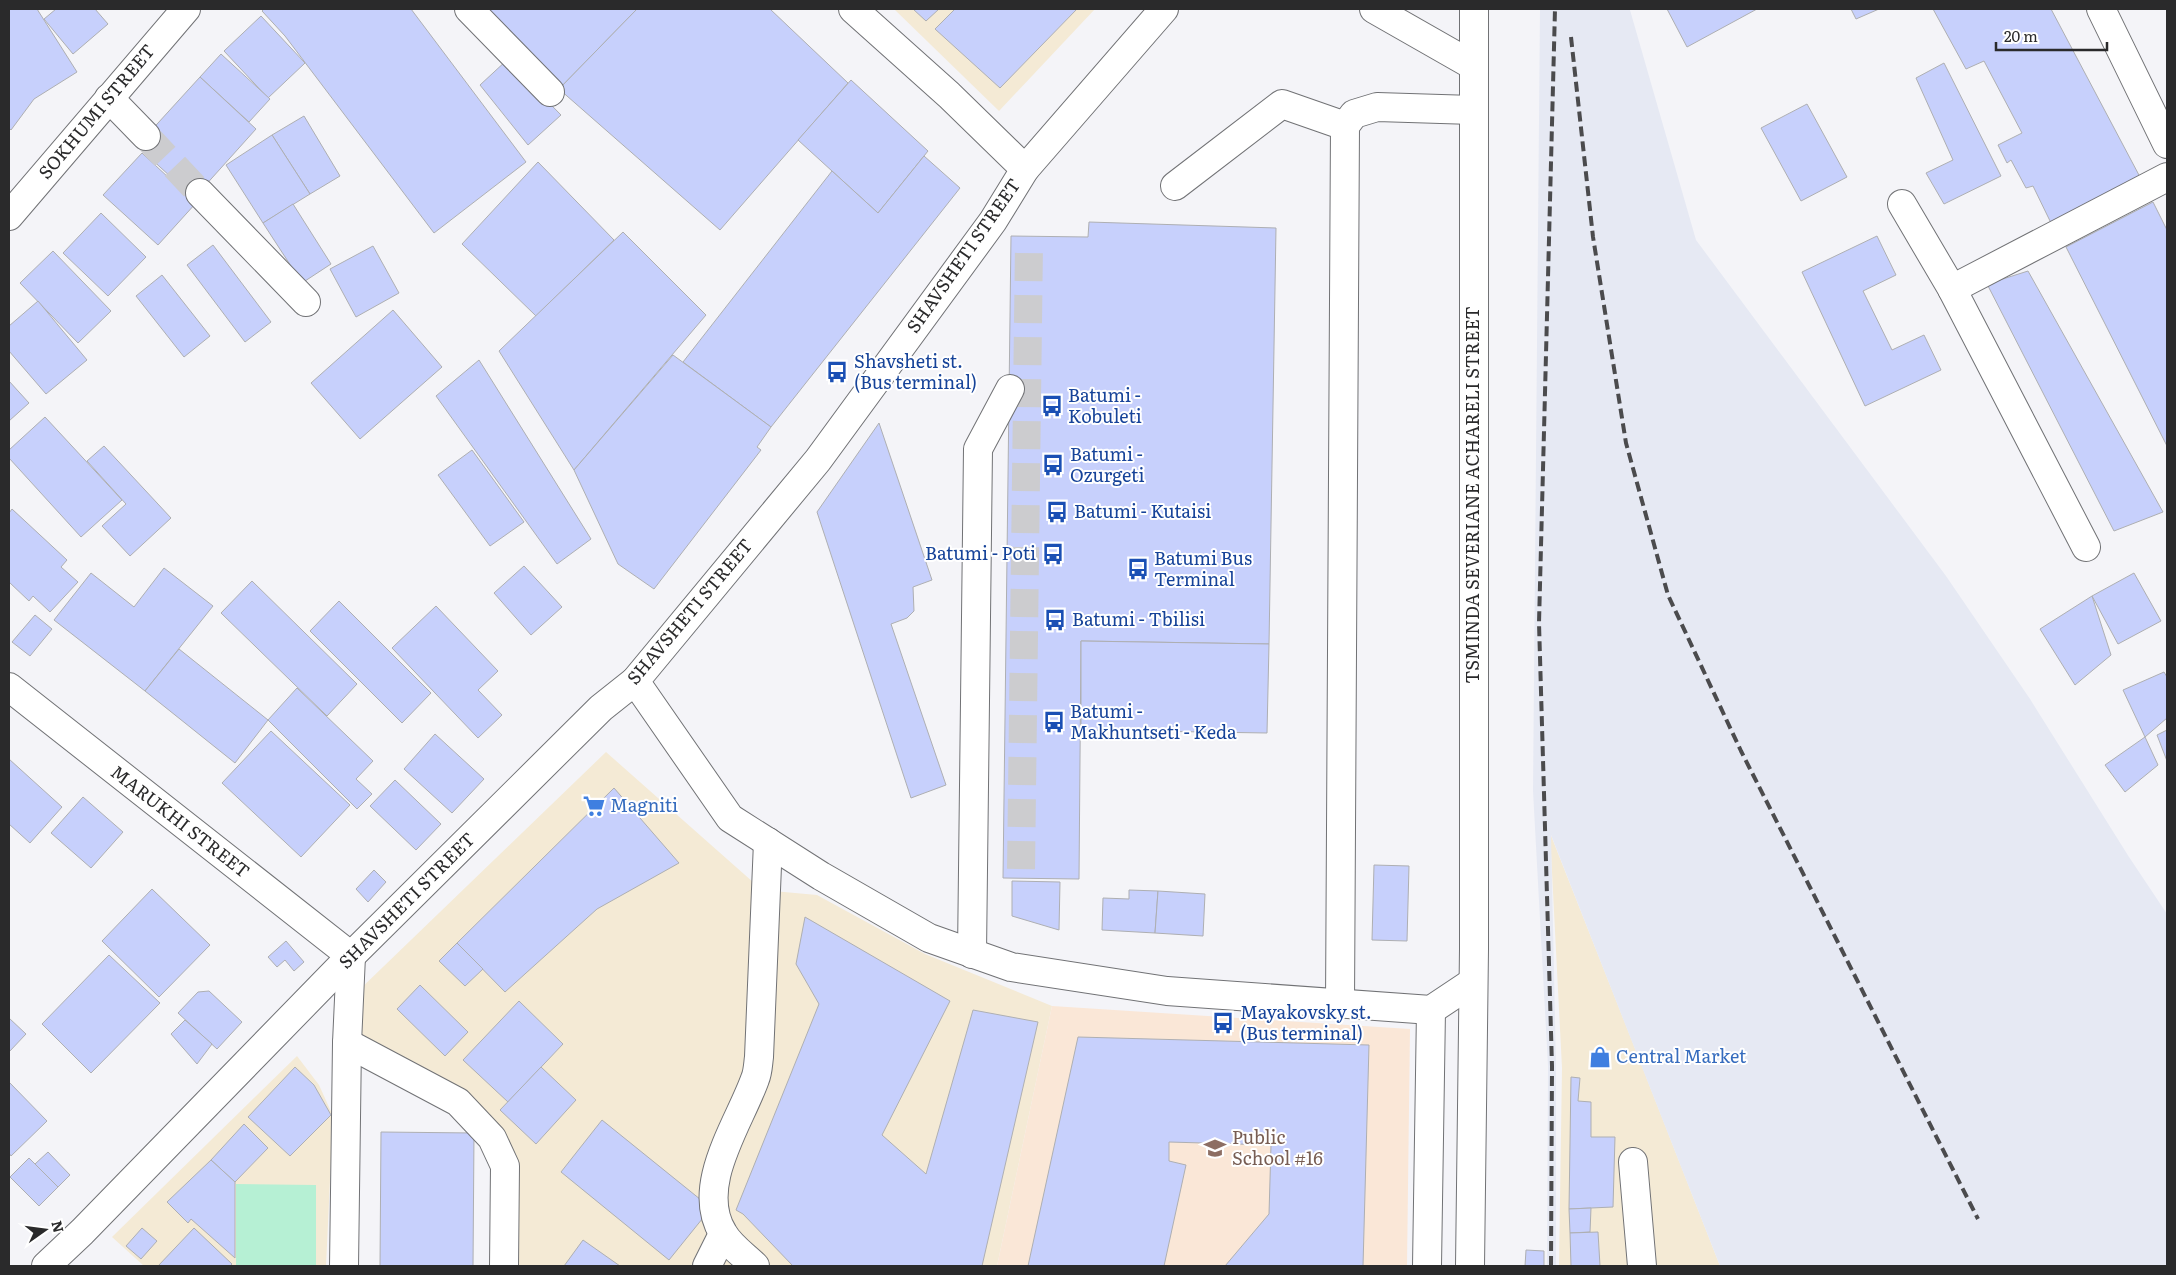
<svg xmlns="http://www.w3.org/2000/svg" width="2176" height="1275" font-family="Literata,serif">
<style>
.commercial{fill:#f4ead5}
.built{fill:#e6e9f3}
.education{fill:#fae7d7}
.green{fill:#b6f0d4}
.building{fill:#c7d0fc;stroke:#aeafb2}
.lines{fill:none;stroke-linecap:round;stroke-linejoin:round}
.minor-tunnel{stroke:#cccccf;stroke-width:28;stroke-dasharray:28 14;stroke-linecap:butt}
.minor-casing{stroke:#717275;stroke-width:30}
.major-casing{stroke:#717275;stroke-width:30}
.minor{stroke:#fff;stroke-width:28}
.major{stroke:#fff;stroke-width:28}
.rail{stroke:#4b4b4d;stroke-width:4;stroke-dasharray:10 5;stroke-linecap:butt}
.labels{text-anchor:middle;stroke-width:4;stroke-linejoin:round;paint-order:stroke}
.street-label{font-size:18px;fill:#2a2a2b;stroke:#fff}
.transit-label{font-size:18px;fill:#164399;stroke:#fff;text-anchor:start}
.shop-label{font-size:18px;fill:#366cbe;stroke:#fff;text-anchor:start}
.education-label{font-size:18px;fill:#785e54;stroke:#fff;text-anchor:start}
</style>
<rect width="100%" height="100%" fill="#f4f4f8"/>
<g class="commercial">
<path d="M894,9H1095L999,111Z"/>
<path d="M606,752L762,890L817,895L925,954L1052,1006L997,1266H506L492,1138L347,1043L355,994Z"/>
<path d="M1550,833L1634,1046L1720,1266H1559L1562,1068Z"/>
<path d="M297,1056L319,1085L333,1116L326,1266H144L112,1237Z"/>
</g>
<path class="built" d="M1540,9L1630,10L1696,240L1946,576L2030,699L2129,857L2167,914V1266H1720L1551,835L1556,1065V1266H1547L1548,1066L1533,791Z"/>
<path class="education" d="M1052,1006L1410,1029L1407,1266H997Z"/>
<path class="green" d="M236,1184L316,1185V1266H236Z"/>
<g class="building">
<path d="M9,9H37L77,72L34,99L11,130L9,128Z"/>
<path d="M56,9H95L108,24L73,54L44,19Z"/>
<path d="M264,9H411L526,162L434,233L285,36L262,11Z"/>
<path d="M476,9H637L559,89Z"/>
<path d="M637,9H770L848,83L720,230L559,89Z"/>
<path d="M913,9H939L926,21Z"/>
<path d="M955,9H1077L1000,88L935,29Z"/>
<path d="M1667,9H1757L1687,47Z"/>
<path d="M1851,9H1879L1856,19Z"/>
<path d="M1933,9H2051L2140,177L2051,223L2033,186L2026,188L2011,160L2007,163L1998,145L2022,133L1984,61L1966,69Z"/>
<path d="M261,16L305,63L268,98L224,51Z"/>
<path d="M221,54L270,99L249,122L200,77Z"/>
<path d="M507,60L561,115L528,145L480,85Z"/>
<path d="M1944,63L2001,176L1944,204L1926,173L1953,160L1916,78Z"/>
<path d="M200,77L256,129L194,198L137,146Z"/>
<path d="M851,80L928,151L878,213L798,140Z"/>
<path d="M1807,104L1847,177L1801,201L1761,128Z"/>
<path d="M304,116L340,176L310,194L272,135Z"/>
<path d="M272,135L310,194L263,223L226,165Z"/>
<path d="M142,153L196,203L158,245L103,195Z"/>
<path d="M924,156L960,188L771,427L683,362L832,171L878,213Z"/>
<path d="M538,162L614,240L536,316L462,244Z"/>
<path d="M2153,202L2167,230V446L2066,247Z"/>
<path d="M293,204L331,264L302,283L263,223Z"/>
<path d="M101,213L146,257L108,296L63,253Z"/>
<path d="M1089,222L1276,228L1269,644L1081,641L1079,879L1003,878L1011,236L1088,237Z"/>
<path d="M623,232L706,315L574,470L499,351Z"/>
<path d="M1877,236L1896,275L1863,291L1892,350L1924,335L1941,370L1865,406L1802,272Z"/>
<path d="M213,245L271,322L245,342L187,265Z"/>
<path d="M373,246L399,293L356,317L330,269Z"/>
<path d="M53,251L111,311L78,343L20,283Z"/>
<path d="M2028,271L2163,512L2114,531L1987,284Z"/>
<path d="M162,275L210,336L184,357L136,296Z"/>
<path d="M38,301L87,360L46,394L9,351V326Z"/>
<path d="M393,310L442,367L360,439L311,383Z"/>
<path d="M673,355L771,427L757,447L761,450L654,589L618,564L574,470Z"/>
<path d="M479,360L591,539L557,564L436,396Z"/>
<path d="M9,381L29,403L9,421Z"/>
<path d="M45,417L122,500L81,537L9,458V450Z"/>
<path d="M879,423L932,580L913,587L914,611L907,618L891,624L946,785L911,798L817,512Z"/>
<path d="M104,446L171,518L130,556L102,526L126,504L87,461Z"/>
<path d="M472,450L524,522L490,546L438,475Z"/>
<path d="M12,509L67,560L61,567L78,582L50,612L33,596L29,601L9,582V513Z"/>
<path d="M524,566L562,607L531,635L494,593Z"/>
<path d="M164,568L213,606L145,691L54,620L91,573L134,607Z"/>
<path d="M2134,573L2161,621L2118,644L2092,596Z"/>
<path d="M252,581L357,684L327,716L221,613Z"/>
<path d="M2092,596L2111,655L2075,685L2040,629Z"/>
<path d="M339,601L431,693L402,723L310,631Z"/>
<path d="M436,606L498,671L478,690L502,715L478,738L392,648Z"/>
<path d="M35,615L52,629L30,656L12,642Z"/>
<path d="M1081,641L1269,644L1267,733L1081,730Z"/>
<path d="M179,649L268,720L235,763L145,691Z"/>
<path d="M2164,672L2167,677V718L2145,737L2123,690Z"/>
<path d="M297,688L373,761L356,779L372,794L357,809L268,720Z"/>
<path d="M2167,730V761L2157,735Z"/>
<path d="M271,731L350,805L301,857L222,783Z"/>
<path d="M435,734L484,779L452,813L404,769Z"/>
<path d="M2145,737L2158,765L2125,792L2105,765Z"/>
<path d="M9,759L62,807L30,843L9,824Z"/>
<path d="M395,780L441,824L416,850L370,806Z"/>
<path d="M614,788L679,863L597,909L505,992L457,943Z"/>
<path d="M83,797L123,832L91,868L51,833Z"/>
<path d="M1374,865L1409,866L1407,941L1372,940Z"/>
<path d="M374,870L386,882L368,902L356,889Z"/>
<path d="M1012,881L1060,882L1059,930L1012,916Z"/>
<path d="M152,889L210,945L159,997L102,941Z"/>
<path d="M1129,890L1158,891L1155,933L1102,930L1103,898L1129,899Z"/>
<path d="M1158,891L1205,894L1203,936L1155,933Z"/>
<path d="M805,917L950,1001L882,1135L926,1174L973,1010L1038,1022L982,1266H793L743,1214L736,1210L819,1004L796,964Z"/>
<path d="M286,941L304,962L294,971L285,960L277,967L268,957Z"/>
<path d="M457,943L483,969L465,986L439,961Z"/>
<path d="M109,955L160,1003L91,1073L42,1024Z"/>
<path d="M420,985L468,1032L445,1056L397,1009Z"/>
<path d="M209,991L242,1022L217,1049L178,1013L198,992Z"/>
<path d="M519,1001L563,1044L508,1102L463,1060Z"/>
<path d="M9,1018L26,1034L9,1052Z"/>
<path d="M185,1020L212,1044L197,1064L171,1034Z"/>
<path d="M1078,1037L1369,1045L1363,1266H1225L1269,1214L1271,1145L1169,1142V1161L1186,1165L1164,1266H1028Z"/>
<path d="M295,1067L314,1085L331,1115L290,1156L248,1117Z"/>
<path d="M541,1067L576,1100L536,1144L500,1110Z"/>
<path d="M1571,1077L1580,1078L1578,1101L1591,1102V1137H1615L1613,1207L1569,1209Z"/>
<path d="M9,1082L47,1121L11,1156L9,1153Z"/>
<path d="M602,1120L711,1208L669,1260L561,1172Z"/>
<path d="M244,1124L268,1148L235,1182L211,1160Z"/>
<path d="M381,1132L474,1133L473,1266H380Z"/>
<path d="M48,1152L70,1175L58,1187L35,1164Z"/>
<path d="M29,1158L58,1187L39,1206L10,1177Z"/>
<path d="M211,1160L235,1182V1258L191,1219L188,1223L167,1202Z"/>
<path d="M1591,1208L1590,1232L1570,1233L1569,1209Z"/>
<path d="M142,1228L157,1241L141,1259L126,1246Z"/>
<path d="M194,1228L232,1264L230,1266H158Z"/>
<path d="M1598,1232L1600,1266H1571L1570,1233Z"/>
<path d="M583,1240L620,1266H564Z"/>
<path d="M1526,1250L1544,1251V1266H1525Z"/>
</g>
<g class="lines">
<g class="minor-tunnel">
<path d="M146,136L200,193"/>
<path d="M1021,869L1029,244"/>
</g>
<g class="minor-casing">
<g id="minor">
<path d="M469,9L550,92"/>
<path d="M853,9L949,95L1025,169"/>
<path d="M2101,9L2167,144"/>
<path d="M109,98L146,136"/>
<path d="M1175,186L1282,104L1345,126"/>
<path d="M200,193L306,302"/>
<path d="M1902,204L1952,289L2086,547"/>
<path d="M9,216L186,9"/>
<path d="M1952,289L2167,177"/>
<path d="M9,687L351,956"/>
<path d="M972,954L978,449L1010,389"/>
<path d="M1340,1004L1345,126L1354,114L1377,107L1473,110"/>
<path d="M347,1043L458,1102L492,1138L505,1166L504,1266"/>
<path d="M1633,1162L1642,1266"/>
<path d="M46,1266L82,1232L351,956L601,708L635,681"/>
<path d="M344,1266L347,1043L351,956"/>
<path d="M707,1266L723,1234"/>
<path d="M755,1266C745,1256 730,1246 723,1233C694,1186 739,1124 755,1079C758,1072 758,1064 759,1057L768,842"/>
</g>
</g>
<g class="major-casing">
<g id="major">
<path d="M1164,9L1025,169L993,221L818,460L635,681L730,818L821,876L929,938L1011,967L1167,991L1431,1010L1473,982"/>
<path d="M1374,9L1474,66"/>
<path d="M1427,1266L1431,1010"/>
<path d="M1470,1266L1474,949V9"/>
</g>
</g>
<use href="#minor" class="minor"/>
<use href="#major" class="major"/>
<g class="rail">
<path d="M1571,37L1593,237L1626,443L1668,595L1741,751L1978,1219"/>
<path d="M1551,1266L1552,1066L1539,623L1555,9"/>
</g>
</g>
<defs>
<g id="bus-bare" transform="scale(1.725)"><path d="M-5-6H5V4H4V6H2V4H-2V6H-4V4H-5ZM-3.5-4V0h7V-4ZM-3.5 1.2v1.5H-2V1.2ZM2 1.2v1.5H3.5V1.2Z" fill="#1a4fb4" stroke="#fff" stroke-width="2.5" paint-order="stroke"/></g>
<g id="supermarket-bare" transform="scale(1.725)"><path d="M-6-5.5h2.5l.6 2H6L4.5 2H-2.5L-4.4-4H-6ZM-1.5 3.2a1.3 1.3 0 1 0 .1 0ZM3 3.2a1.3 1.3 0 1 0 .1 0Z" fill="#3f7fe0" stroke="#fff" stroke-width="2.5" paint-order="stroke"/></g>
<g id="shop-bare" transform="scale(1.725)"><path d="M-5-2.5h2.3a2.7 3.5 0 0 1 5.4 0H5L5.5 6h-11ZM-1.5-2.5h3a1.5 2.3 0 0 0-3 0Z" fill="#3f7fe0" stroke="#fff" stroke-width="2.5" paint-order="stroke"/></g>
<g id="school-bare" transform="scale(1.725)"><path d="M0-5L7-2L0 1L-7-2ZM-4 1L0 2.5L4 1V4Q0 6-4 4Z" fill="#8d6e63" stroke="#fff" stroke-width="2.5" paint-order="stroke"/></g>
</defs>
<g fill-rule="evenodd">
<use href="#bus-bare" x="837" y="372"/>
<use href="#bus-bare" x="1052" y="406"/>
<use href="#bus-bare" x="1053" y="465"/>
<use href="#bus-bare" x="1057" y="512"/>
<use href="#bus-bare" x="1053" y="554"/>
<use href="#bus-bare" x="1138" y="569"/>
<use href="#bus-bare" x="1055" y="620"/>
<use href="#bus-bare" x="1054" y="722"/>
<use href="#supermarket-bare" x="594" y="806"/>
<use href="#bus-bare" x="1223" y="1023"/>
<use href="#shop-bare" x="1600" y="1057"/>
<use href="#school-bare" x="1215" y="1148"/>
</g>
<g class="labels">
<g class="street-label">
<text transform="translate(97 112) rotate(-50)" y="6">SOKHUMI STREET</text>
<text transform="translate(964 256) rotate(-55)" y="6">SHAVSHETI STREET</text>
<text transform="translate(1473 495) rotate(-90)" y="6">TSMINDA SEVERIANE ACHARELI STREET</text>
<text transform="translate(690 612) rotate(-50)" y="6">SHAVSHETI STREET</text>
<text transform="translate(180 822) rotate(38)" y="6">MARUKHI STREET</text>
<text transform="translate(407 901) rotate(-45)" y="6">SHAVSHETI STREET</text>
</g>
<g class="transit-label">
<text x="854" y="368">Shavsheti st.<tspan x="854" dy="21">(Bus terminal)</tspan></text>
<text x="1068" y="402">Batumi -<tspan x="1068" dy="21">Kobuleti</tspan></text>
<text x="1070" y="461">Batumi -<tspan x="1070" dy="21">Ozurgeti</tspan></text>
<text x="1074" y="518">Batumi - Kutaisi</text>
<text x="1036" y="560" text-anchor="end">Batumi - Poti</text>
<text x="1154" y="565">Batumi Bus<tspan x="1154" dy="21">Terminal</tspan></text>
<text x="1072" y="626">Batumi - Tbilisi</text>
<text x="1070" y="718">Batumi -<tspan x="1070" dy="21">Makhuntseti - Keda</tspan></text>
<text x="1240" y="1019">Mayakovsky st.<tspan x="1240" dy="21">(Bus terminal)</tspan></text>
</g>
<g class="shop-label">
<text x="610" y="812">Magniti</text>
<text x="1616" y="1063">Central Market</text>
</g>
<g class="education-label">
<text x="1232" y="1144">Public<tspan x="1232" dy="21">School #16</tspan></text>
</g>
</g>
<rect width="2176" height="1275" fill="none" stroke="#2a2a2b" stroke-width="20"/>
<g transform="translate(45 1230) rotate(76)" stroke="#ffffff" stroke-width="4" paint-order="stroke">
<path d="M0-4L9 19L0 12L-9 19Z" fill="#2a2a2b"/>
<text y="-8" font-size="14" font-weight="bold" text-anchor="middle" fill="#2a2a2b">N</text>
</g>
<path d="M1996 42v8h111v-8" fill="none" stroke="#2a2a2b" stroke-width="2.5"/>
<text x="2004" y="42" font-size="15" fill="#2a2a2b" stroke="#ffffff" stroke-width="4" paint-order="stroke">20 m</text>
</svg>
